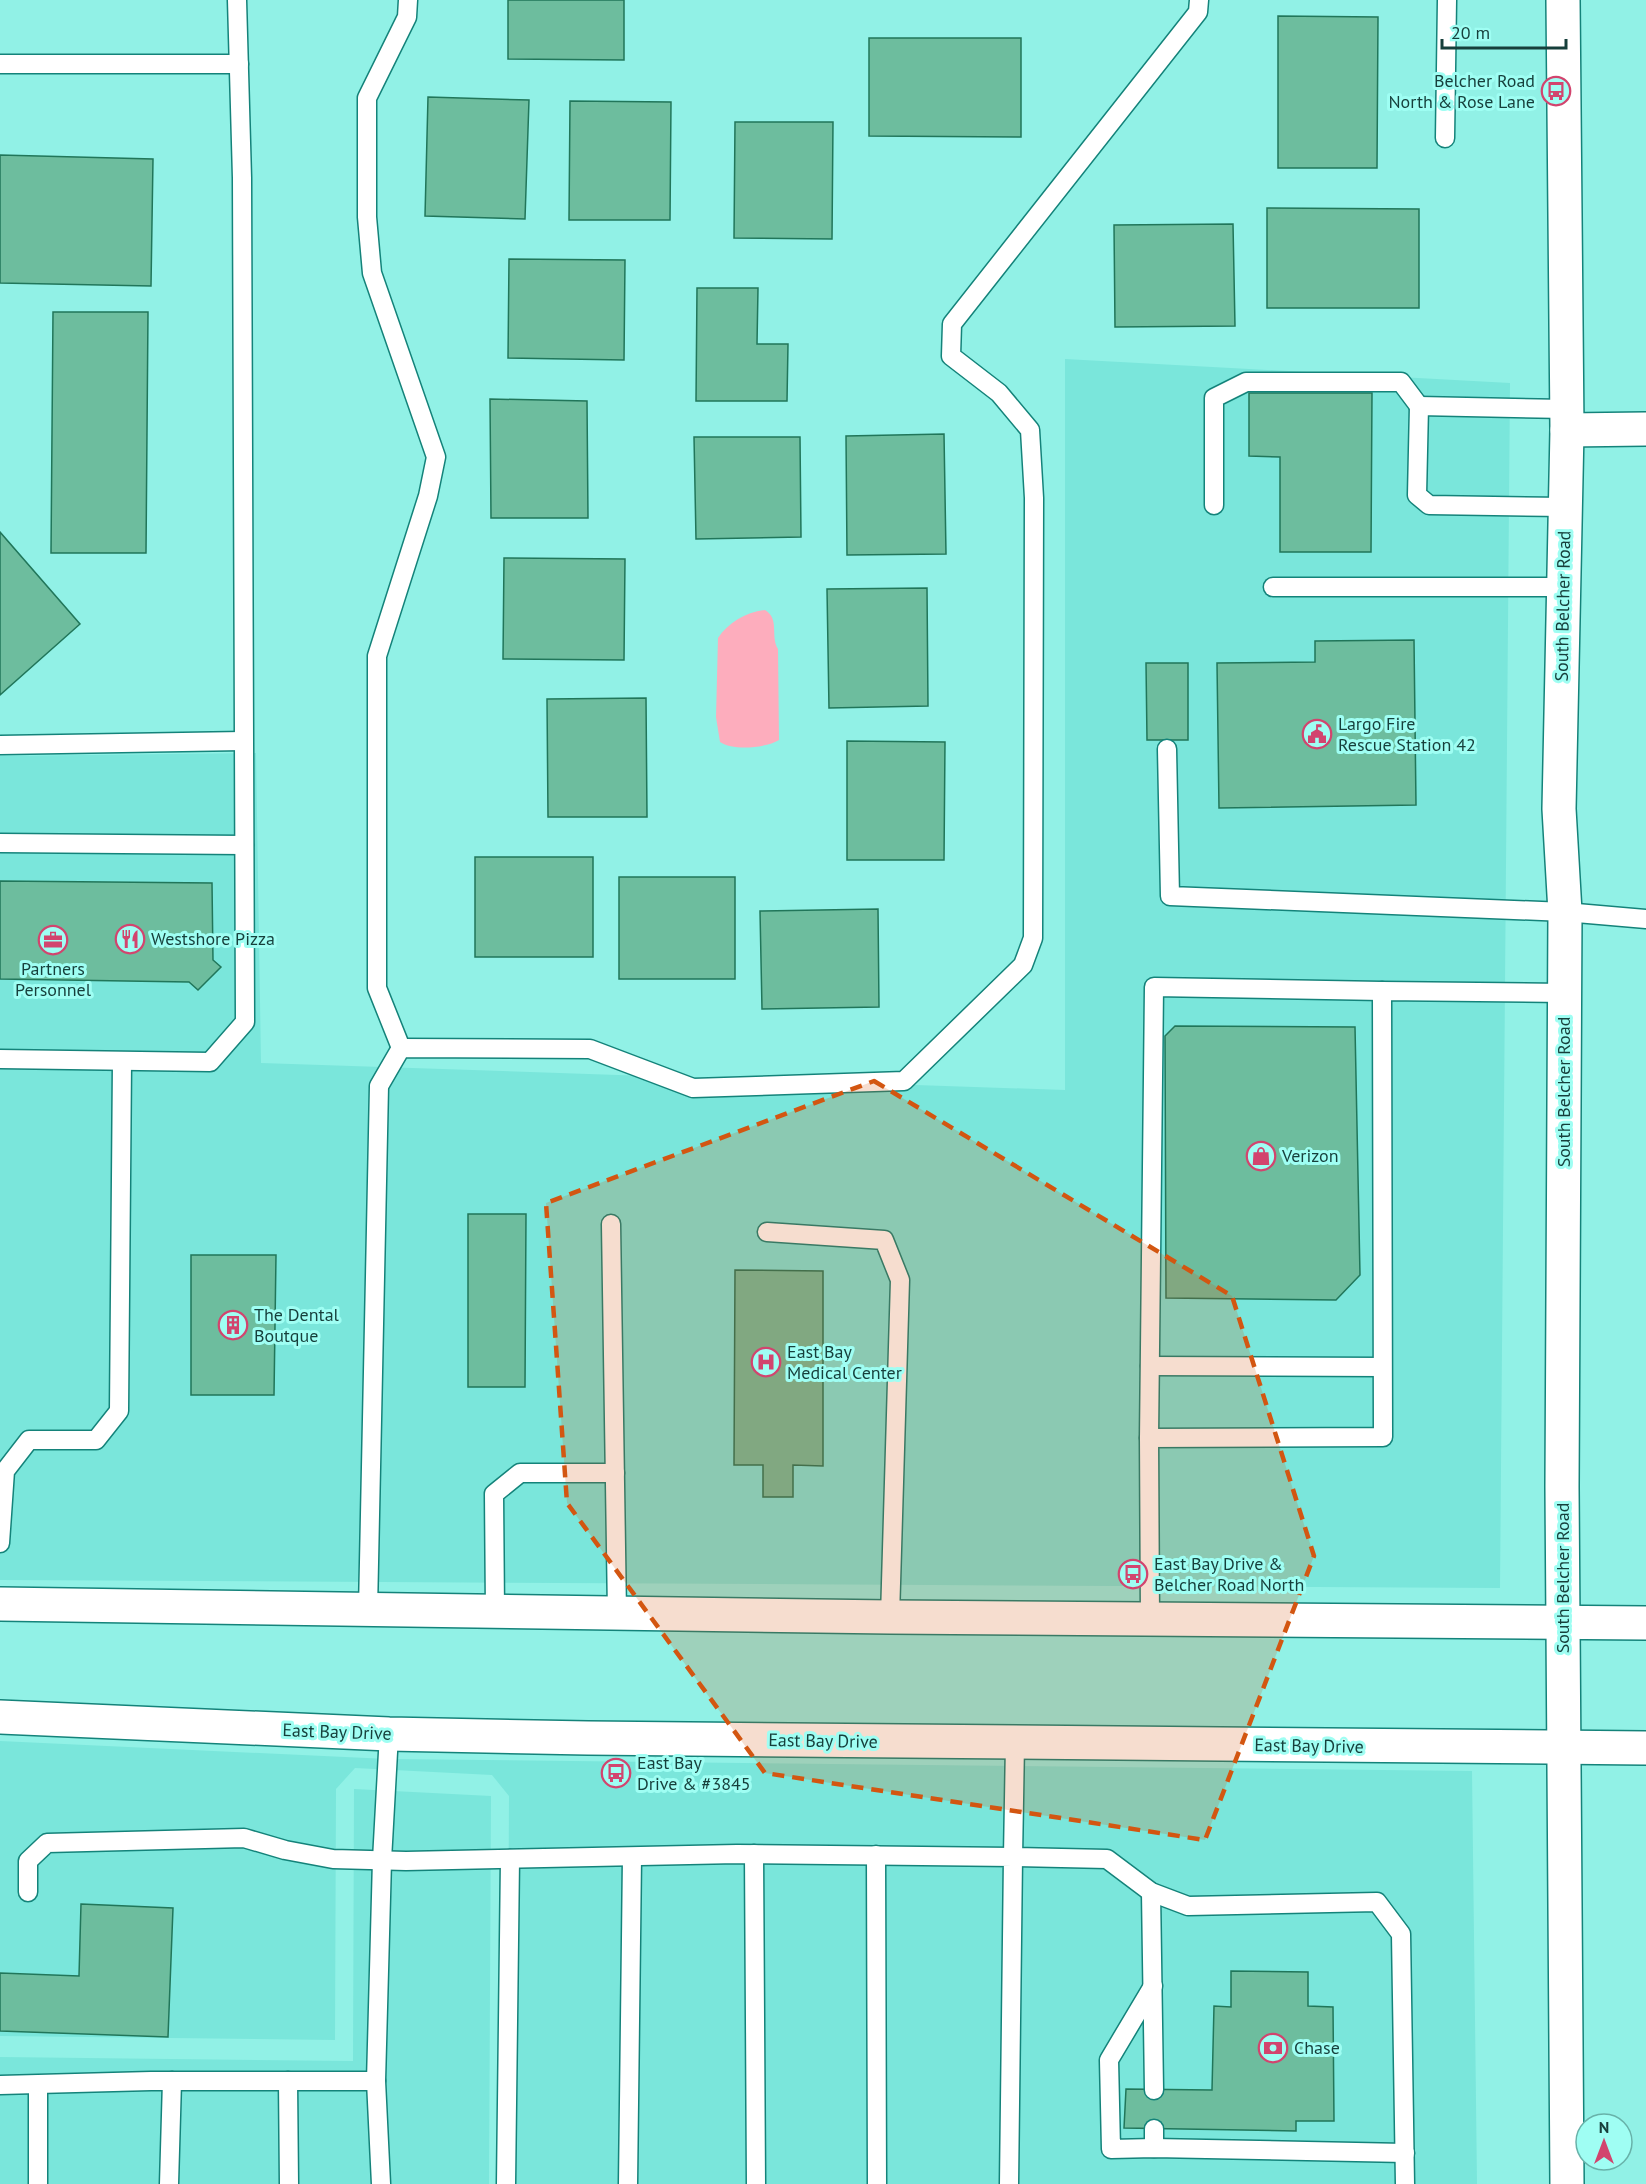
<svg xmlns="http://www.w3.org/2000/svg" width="1646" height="2184" font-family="'PT Sans',sans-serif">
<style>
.built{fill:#7ae6db}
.green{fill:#fdadbd}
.building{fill:#6dbd9e;stroke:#21765a;stroke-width:1.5}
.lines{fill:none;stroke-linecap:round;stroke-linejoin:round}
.service-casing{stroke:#14837a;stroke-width:21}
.minor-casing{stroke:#14837a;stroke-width:36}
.secondary-casing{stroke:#14837a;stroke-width:36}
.primary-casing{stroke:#14837a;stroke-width:36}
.service{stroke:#fff;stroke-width:18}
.minor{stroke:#fff;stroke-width:33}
.secondary{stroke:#fff;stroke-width:33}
.primary{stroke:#fff;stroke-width:33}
.marked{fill:#d35611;fill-opacity:0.2;stroke:#d35611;stroke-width:4.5;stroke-dasharray:12 8;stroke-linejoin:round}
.labels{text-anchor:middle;stroke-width:6;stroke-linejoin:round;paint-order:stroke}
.poi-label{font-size:18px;fill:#163f3b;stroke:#9ffef3;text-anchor:start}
.street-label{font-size:18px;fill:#163f3b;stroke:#9ffef3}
</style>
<rect width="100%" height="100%" fill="#91f1e6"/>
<g class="built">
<path d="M1065,359L1510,383L1500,1588L0,1580V756L256,753L261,1063L1065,1090Z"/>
<path d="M0,1741L388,1759L1472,1771L1477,2184H507L509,1796L492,1775L355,1768L336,1789L335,2040L0,2036Z"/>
<path d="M354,1789L491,1796L489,2184H0V2057L353,2061Z"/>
</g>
<path class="green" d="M765,610C780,619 770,636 778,649L779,740C766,748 733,751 720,742L716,717L718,638C728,623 746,612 765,610Z"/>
<g class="building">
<path d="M508,0H624V60L508,59Z"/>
<path d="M1278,16L1378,17L1377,168H1278Z"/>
<path d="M869,38H1021V137L869,136Z"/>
<path d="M428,97L529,100L525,219L425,216Z"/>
<path d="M570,101L671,102L670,220H569Z"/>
<path d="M735,122H833L832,239L734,238Z"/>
<path d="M0,155L153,159L151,286L0,283Z"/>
<path d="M1267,208L1419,209V308H1267Z"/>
<path d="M1233,224L1235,326L1115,327L1114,225Z"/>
<path d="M509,259L625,260L624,360L508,358Z"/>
<path d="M697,288H758L757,344H788L787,401H696Z"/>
<path d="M53,312H148L146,553H51Z"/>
<path d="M1249,393H1372L1371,552H1280V457L1249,456Z"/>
<path d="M490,399L587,401L588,518H491Z"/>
<path d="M944,434L946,554L847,555L846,436Z"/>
<path d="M694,437H800L801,537L696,539Z"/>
<path d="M0,532L80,624L0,695Z"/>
<path d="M504,558L625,559L624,660L503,659Z"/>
<path d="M927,588L928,706L829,708L827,589Z"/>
<path d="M1414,640L1416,805L1219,808L1217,663L1315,662V641Z"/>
<path d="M1146,663H1188V740H1147Z"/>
<path d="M646,698L647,817H548L547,699Z"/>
<path d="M847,741L945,742L944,860H847Z"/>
<rect x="475" y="857" width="118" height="100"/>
<rect x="619" y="877" width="116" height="102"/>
<path d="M0,881L212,883L213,960L221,967L198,990L189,982L0,979Z"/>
<path d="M878,909L879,1007L762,1009L760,911Z"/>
<path d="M1175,1026L1355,1027L1360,1275L1336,1300L1166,1298L1165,1036Z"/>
<path d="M468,1214H526L525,1387H468Z"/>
<path d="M191,1255H276L274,1395H191Z"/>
<path d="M735,1270L823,1271V1466L793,1465V1497H763V1465H734Z"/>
<path d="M81,1904L173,1908L168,2037L0,2031V1973L79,1976Z"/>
<path d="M1231,1971L1308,1972V2006L1333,2007L1334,2121H1296V2131L1124,2128L1126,2089L1212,2090L1214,2006L1231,2007Z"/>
</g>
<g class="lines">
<g class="service-casing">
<g id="service">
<path d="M0,64H239"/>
<path d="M1445,138L1447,0"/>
<path d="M1214,505V398L1246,382H1401L1419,406"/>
<path d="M1565,507L1429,505L1417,495L1419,406L1566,409"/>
<path d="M1273,587H1563"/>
<path d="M0,745L243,741"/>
<path d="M1167,749L1170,896L1565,912L1646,919"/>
<path d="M0,843L244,845"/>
<path d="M401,1048L377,988V656L428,496L436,457L372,273L367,217V98L407,17L408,0"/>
<path d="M0,1059L210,1062L245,1022L242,178L237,0"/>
<path d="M611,1224L617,1613"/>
<path d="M767,1232L884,1240L900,1280L890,1617"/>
<path d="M1150,1366L1382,1367"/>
<path d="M1149,1438L1154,987L1382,991"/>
<path d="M0,1543L5,1471L29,1440H96L119,1411L122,1062"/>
<path d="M368,1610L379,1086L401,1048L590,1049L693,1088L904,1081L1023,965L1033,938L1034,498L1030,430L999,393L951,356L952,324L1198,12L1199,0"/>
<path d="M495,1611L494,1494L520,1473H615"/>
<path d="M1150,1619L1149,1438L1383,1437L1382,991L1565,993"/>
<path d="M1015,1743L1013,1857L1107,1859L1151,1892L1188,1906L1377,1902L1401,1934L1405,2184"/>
<path d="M754,1854L756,2184"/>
<path d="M876,1855L877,2184"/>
<path d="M28,1892V1861L47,1843L244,1838L285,1850L333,1859L406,1861L737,1854L1013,1857L1009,2184"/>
<path d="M1151,1892L1154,2090"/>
<path d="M1153,1986L1109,2060L1111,2149L1154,2148L1405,2153"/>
<path d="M288,2081L289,2184"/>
<path d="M376,2081L381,2184"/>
<path d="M0,2085L151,2081H376L382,1860L389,1734"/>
<path d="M38,2085V2184"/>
<path d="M1154,2148V2129"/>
<path d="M169,2184L172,2081"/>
<path d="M506,2184L510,1859"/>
<path d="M628,2184L632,1857"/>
</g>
</g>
<g class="minor-casing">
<path id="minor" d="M1567,430L1646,429"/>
</g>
<g class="secondary-casing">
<path id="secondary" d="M1563,0L1567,430L1559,809L1565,912L1562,1487L1567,2184"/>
</g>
<g class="primary-casing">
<g id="primary">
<path d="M0,1604L890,1617L1646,1623"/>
<path d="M0,1717L389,1734L588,1738L1646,1748"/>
</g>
</g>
<use href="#service" class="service"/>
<use href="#minor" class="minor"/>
<use href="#secondary" class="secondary"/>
<use href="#primary" class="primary"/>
</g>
<path class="marked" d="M874,1081L1232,1296L1314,1556L1205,1840L765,1773L567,1503L546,1203Z"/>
<defs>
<g id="bus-ring" transform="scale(1.5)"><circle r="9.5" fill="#9ffef3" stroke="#d2446e" stroke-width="1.5"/><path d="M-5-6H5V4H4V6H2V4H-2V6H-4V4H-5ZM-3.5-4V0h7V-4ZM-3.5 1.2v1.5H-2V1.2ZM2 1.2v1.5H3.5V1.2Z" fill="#d2446e"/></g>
<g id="civic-ring" transform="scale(1.5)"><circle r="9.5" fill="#9ffef3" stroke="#d2446e" stroke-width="1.5"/><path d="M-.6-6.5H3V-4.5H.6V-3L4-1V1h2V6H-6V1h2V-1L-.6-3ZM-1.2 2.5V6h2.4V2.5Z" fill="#d2446e"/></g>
<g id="restaurant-ring" transform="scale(1.5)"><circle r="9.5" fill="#9ffef3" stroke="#d2446e" stroke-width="1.5"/><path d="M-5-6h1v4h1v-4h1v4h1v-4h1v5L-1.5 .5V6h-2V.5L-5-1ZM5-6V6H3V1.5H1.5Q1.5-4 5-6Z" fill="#d2446e"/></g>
<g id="office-ring" transform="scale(1.5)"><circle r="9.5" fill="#9ffef3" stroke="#d2446e" stroke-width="1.5"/><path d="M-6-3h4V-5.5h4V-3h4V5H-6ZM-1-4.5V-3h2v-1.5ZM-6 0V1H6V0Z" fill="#d2446e"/></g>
<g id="shop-ring" transform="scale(1.5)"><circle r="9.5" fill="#9ffef3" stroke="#d2446e" stroke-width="1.5"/><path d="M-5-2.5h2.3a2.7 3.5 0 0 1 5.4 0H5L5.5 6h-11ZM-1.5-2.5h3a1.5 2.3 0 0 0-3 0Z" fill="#d2446e"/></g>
<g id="building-ring" transform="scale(1.5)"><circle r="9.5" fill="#9ffef3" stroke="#d2446e" stroke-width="1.5"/><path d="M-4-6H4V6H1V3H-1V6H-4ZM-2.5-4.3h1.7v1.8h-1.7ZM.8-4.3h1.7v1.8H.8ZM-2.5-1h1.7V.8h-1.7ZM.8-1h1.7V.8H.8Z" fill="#d2446e"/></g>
<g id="hospital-ring" transform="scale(1.5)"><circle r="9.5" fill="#9ffef3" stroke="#d2446e" stroke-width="1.5"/><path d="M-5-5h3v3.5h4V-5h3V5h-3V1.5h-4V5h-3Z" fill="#d2446e"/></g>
<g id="bank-ring" transform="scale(1.5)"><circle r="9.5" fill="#9ffef3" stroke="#d2446e" stroke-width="1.5"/><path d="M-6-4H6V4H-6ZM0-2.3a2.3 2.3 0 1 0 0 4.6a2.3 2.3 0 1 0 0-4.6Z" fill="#d2446e"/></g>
</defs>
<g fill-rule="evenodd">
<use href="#bus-ring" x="1556" y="91"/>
<use href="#civic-ring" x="1317" y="734"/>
<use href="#restaurant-ring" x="130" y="939"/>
<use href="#office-ring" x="53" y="940"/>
<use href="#shop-ring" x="1261" y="1156"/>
<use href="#building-ring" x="233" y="1325"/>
<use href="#hospital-ring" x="766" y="1362"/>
<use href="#bus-ring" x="1133" y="1574"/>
<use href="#bus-ring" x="616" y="1773"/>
<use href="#bank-ring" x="1273" y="2048"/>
</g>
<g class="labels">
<g class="poi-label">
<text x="1535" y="87" text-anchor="end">Belcher Road<tspan x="1535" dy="21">North &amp; Rose Lane</tspan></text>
<text x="1338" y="730">Largo Fire<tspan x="1338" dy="21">Rescue Station 42</tspan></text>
<text x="151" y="945">Westshore Pizza</text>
<text x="53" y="975" text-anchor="middle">Partners<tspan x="53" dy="21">Personnel</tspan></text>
<text x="1282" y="1162">Verizon</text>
<text x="254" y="1321">The Dental<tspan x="254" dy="21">Boutque</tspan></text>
<text x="787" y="1358">East Bay<tspan x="787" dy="21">Medical Center</tspan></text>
<text x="1154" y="1570">East Bay Drive &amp;<tspan x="1154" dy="21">Belcher Road North</tspan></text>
<text x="637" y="1769">East Bay<tspan x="637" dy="21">Drive &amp; #3845</tspan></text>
<text x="1294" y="2054">Chase</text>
</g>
<g class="street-label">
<text transform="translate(1563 606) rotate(-89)" y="6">South Belcher Road</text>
<text transform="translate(1564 1092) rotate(-90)" y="6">South Belcher Road</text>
<text transform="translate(1563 1578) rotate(-90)" y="6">South Belcher Road</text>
<text transform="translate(337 1732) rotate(2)" y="6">East Bay Drive</text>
<text transform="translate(823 1741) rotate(1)" y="6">East Bay Drive</text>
<text transform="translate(1309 1746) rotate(1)" y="6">East Bay Drive</text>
</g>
</g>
<g transform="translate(1604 2142)"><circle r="28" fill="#9ffef3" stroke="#68b2a9" stroke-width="1.5"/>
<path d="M0-4.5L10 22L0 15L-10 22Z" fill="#d2446e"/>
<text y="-9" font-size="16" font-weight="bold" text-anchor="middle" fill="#163f3b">N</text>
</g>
<path d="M1442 39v9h124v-9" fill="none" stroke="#163f3b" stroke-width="3"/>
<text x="1451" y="39" font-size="18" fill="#163f3b" stroke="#9ffef3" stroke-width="4.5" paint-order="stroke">20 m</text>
</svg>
